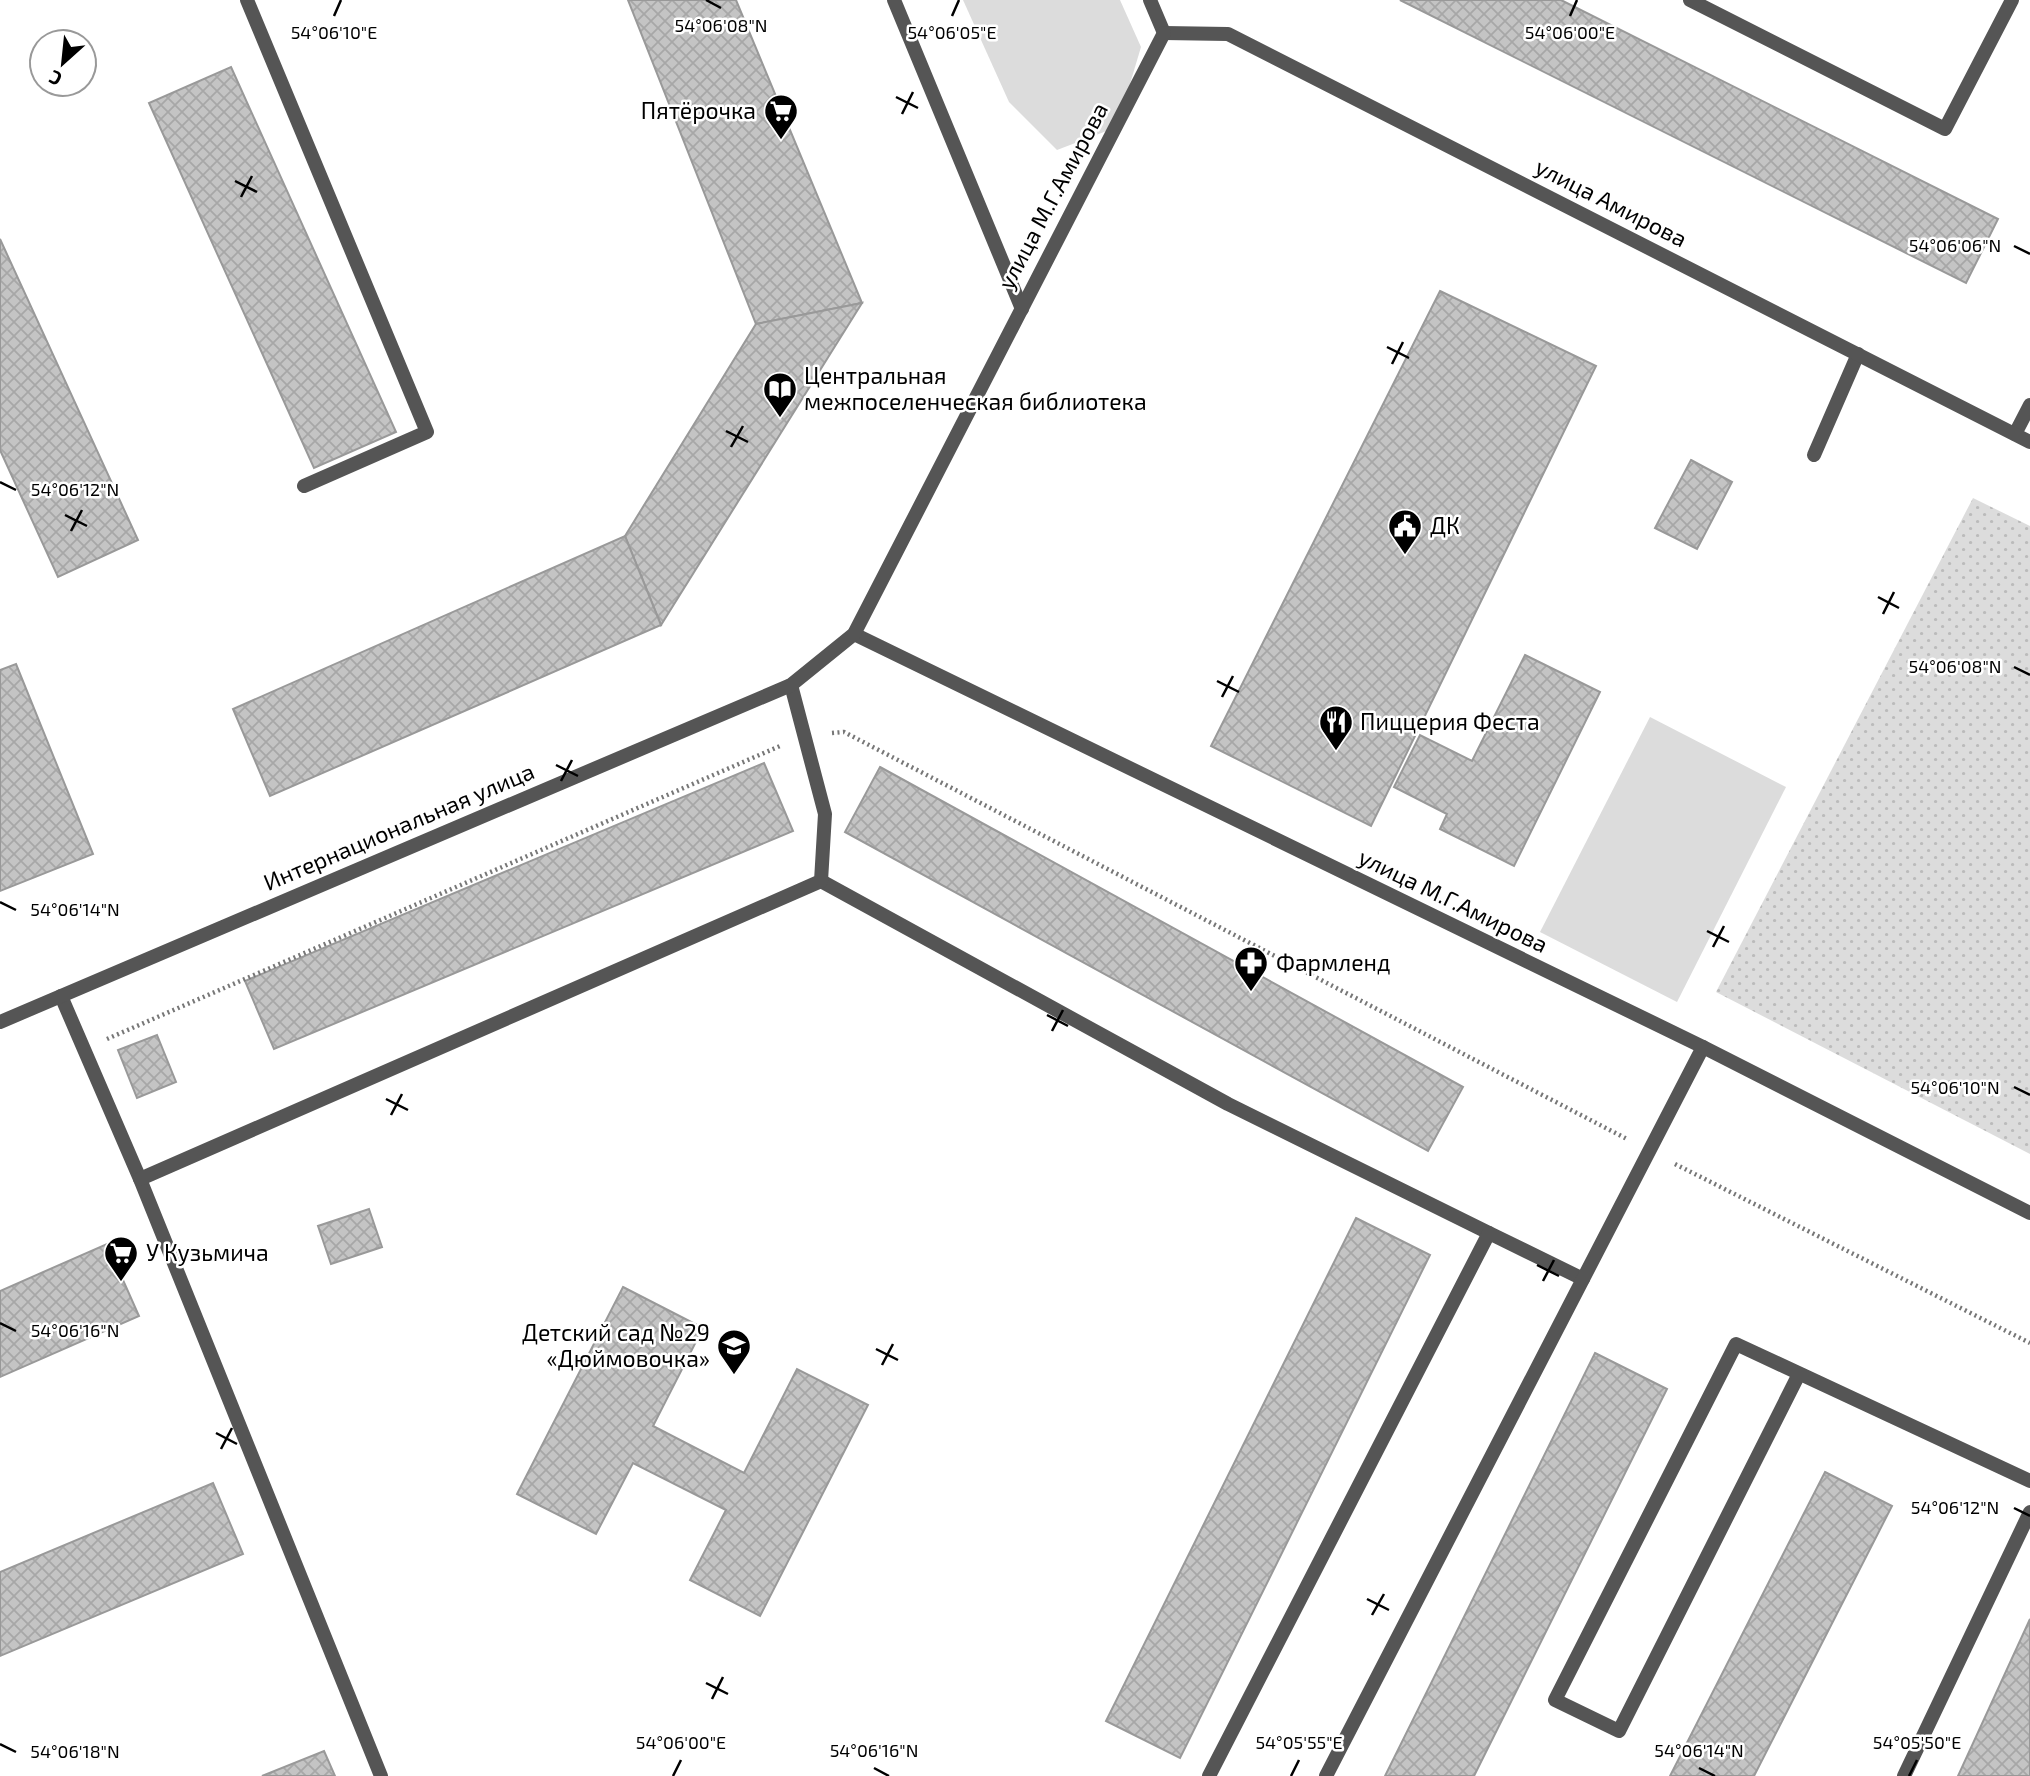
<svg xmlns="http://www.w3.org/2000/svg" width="2030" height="1776" font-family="'Exo 2',sans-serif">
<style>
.grass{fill:#dcdcdc}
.park{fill:url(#park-dots)}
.building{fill:url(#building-cross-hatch);stroke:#999;stroke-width:2}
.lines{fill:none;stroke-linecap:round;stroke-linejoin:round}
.path{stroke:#777;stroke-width:4.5;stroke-dasharray:2 3.5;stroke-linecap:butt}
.service{stroke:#555;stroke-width:14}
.tertiary{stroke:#555;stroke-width:14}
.ticks{fill:none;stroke:#000;stroke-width:2.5}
.labels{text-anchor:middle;stroke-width:5;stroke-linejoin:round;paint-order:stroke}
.poi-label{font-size:23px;fill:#000;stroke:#fff;text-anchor:start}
.street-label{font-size:23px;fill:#000;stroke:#fff}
.ticks-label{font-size:18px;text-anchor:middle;fill:#000;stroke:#fff;stroke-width:5;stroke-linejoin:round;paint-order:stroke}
</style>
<defs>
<pattern id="park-dots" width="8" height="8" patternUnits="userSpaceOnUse" patternTransform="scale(1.75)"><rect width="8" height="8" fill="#dcdcdc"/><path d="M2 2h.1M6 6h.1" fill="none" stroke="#bbb" stroke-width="1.8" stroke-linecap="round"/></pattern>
<pattern id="building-cross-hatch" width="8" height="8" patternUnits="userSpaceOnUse" patternTransform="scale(1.75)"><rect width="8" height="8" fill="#c4c4c4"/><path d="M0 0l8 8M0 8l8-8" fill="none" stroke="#a7a7a7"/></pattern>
</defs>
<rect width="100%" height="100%" fill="#fff"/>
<g class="grass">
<path d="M963,0H1120L1141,47L1117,127L1057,150L1009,102Z"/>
<path d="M1650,717L1786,787L1677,1002L1540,932Z"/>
</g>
<path class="park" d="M1973,498L2030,526V1154L1716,992Z"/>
<g class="building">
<path d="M628,0H736L862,303L756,324Z"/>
<path d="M1400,0H1561L1998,219L1966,283Z"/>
<path d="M231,67L396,432L314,468L149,103Z"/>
<path d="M0,239L138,540L58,577L0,450Z"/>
<path d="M1440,291L1596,366L1371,826L1211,746Z"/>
<path d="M862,303L661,625L625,536L756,324Z"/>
<path d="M1691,460L1732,482L1697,549L1655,528Z"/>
<path d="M625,536L661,625L270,796L233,709Z"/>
<path d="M1525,655L1600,692L1514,866L1440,829L1447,814L1394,787L1420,735L1472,761Z"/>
<path d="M16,664L93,854L0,891V670Z"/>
<path d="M764,763L793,831L274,1049L245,981Z"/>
<path d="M880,767L1463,1087L1428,1151L845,832Z"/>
<path d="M157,1035L176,1082L137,1098L118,1050Z"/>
<path d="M369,1209L382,1247L331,1264L318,1226Z"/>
<path d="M1356,1218L1430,1255L1180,1758L1106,1721Z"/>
<path d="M107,1244L139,1316L0,1377V1291Z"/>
<path d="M623,1287L703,1328L653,1426L744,1473L797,1369L868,1405L760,1616L690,1580L726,1510L633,1463L596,1534L517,1494Z"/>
<path d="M1595,1353L1667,1389L1474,1776H1385Z"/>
<path d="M1825,1472L1892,1506L1754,1776H1670Z"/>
<path d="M213,1483L243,1554L0,1656V1572Z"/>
<path d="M2030,1619V1776H1958Z"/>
<path d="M324,1751L335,1776H262Z"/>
</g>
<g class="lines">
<g class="path">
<path d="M832,733L844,732L1627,1139"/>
<path d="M107,1039L780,746"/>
<path d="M1675,1164L2030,1343"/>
</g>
<g class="service">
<path d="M247,0L427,432L304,486"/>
<path d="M1690,0L1945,129L2012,0"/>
<path d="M2015,434L2030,405"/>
<path d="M1814,455L1858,354"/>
<path d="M821,881L1228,1104L1489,1233"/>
<path d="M61,996L140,1179L381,1776"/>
<path d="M140,1179L821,881L825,814L791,685"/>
<path d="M1799,1374L1619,1731L1555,1700L1736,1344L2030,1481"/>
<path d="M1209,1776L1489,1233L1583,1279"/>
<path d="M1326,1776L1703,1047"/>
<path d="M1904,1776L2030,1512"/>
</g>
<g class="tertiary">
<path d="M894,0L1022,309"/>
<path d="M1150,0L1164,33"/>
<path d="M1164,33L1228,34L2030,442"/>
<path d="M854,634L1703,1047L2030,1213"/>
<path d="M0,1022L791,685L854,634L1164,33"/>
</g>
</g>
<path class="ticks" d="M706,0L721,8M334,16L341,0M952,16L959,0M1570,16L1577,0M896,97L918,108M902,114L913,92M235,181L257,192M241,197L252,176M2014,246L2030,254M1387,347L1409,358M1392,364L1403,342M726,431L748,442M731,447L743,426M0,482L16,490M65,515L87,526M71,531L82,510M1878,597L1899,608M1883,614L1894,592M2014,667L2030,675M1217,681L1239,692M1222,697L1233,676M556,765L578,776M561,781L572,760M0,902L16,910M1707,931L1729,942M1713,947L1724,926M1047,1015L1068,1026M1052,1031L1063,1010M2014,1087L2030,1095M386,1099L408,1110M391,1115L402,1094M1537,1265L1559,1276M1543,1281L1554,1260M0,1323L16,1331M876,1349L898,1360M882,1365L893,1344M216,1433L237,1444M221,1449L232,1428M2014,1508L2030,1516M1367,1599L1389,1610M1372,1615L1384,1594M706,1683L728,1694M712,1699L723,1677M0,1744L16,1752M874,1768L889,1776M1699,1768L1715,1776M673,1776L681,1760M1291,1776L1299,1760M1909,1776L1917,1760"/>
<defs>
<g id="supermarket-pin" transform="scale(1.75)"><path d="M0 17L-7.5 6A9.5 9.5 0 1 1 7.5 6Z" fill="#000" stroke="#fff"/><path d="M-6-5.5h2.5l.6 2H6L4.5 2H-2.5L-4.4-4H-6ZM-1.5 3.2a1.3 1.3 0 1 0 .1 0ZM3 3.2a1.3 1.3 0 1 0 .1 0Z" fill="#fff"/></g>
<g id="library-pin" transform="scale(1.75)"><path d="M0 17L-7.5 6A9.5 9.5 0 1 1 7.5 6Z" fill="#000" stroke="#fff"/><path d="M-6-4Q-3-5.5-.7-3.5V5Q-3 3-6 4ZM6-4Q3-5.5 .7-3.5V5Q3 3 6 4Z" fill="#fff"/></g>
<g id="civic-pin" transform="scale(1.75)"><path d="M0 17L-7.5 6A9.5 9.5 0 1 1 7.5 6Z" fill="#000" stroke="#fff"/><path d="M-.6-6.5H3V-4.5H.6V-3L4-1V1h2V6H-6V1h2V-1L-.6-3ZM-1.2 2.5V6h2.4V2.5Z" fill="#fff"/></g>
<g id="restaurant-pin" transform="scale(1.75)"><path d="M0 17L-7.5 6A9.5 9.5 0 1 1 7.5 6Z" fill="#000" stroke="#fff"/><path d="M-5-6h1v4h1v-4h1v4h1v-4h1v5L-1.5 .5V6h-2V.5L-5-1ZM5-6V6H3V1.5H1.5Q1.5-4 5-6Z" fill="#fff"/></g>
<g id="pharmacy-pin" transform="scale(1.75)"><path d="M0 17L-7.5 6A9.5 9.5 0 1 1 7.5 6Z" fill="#000" stroke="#fff"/><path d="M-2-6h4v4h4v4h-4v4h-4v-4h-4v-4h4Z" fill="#fff"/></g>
<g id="school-pin" transform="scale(1.75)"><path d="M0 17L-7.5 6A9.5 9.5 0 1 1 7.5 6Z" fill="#000" stroke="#fff"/><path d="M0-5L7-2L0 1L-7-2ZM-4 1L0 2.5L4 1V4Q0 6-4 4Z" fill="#fff"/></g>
</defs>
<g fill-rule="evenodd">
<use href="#supermarket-pin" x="781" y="111"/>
<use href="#library-pin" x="780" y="389"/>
<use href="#civic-pin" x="1405" y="526"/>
<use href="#restaurant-pin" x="1336" y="722"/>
<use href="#pharmacy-pin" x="1251" y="963"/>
<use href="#supermarket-pin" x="121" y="1253"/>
<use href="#school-pin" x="734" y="1346"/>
</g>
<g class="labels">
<g class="poi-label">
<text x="756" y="119" text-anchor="end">Пятёрочка</text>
<text x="804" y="384">Центральная<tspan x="804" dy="26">межпоселенческая библиотека</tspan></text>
<text x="1430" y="534">ДК</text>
<text x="1360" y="730">Пиццерия Феста</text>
<text x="1276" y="971">Фармленд</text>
<text x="146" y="1261">У Кузьмича</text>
<text x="710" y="1341" text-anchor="end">Детский сад №29<tspan x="710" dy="26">«Дюймовочка»</tspan></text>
</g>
<g class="street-label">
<text transform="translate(1053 196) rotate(-62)" y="8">улица М.Г.Амирова</text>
<text transform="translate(1611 203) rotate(27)" y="8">улица Амирова</text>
<text transform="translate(399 827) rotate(-23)" y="8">Интернациональная улица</text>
<text transform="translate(1453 901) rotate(26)" y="8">улица М.Г.Амирова</text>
</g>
</g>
<g class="ticks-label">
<text x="721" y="32">54°06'08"N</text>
<text x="334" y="39">54°06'10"E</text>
<text x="952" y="39">54°06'05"E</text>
<text x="1570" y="39">54°06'00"E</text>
<text x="1955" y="252">54°06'06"N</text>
<text x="75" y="496">54°06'12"N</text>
<text x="1955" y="673">54°06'08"N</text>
<text x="75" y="916">54°06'14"N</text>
<text x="1955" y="1094">54°06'10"N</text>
<text x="75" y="1337">54°06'16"N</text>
<text x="1955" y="1514">54°06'12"N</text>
<text x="681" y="1749">54°06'00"E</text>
<text x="1299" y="1749">54°05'55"E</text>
<text x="1917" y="1749">54°05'50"E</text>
<text x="874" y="1757">54°06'16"N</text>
<text x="1699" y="1757">54°06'14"N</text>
<text x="75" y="1758">54°06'18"N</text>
</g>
<g transform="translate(63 63) rotate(207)"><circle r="33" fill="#ffffff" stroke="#999999" stroke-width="2"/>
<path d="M0-5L12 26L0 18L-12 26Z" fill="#000000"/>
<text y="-10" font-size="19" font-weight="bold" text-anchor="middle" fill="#000000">С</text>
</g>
</svg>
